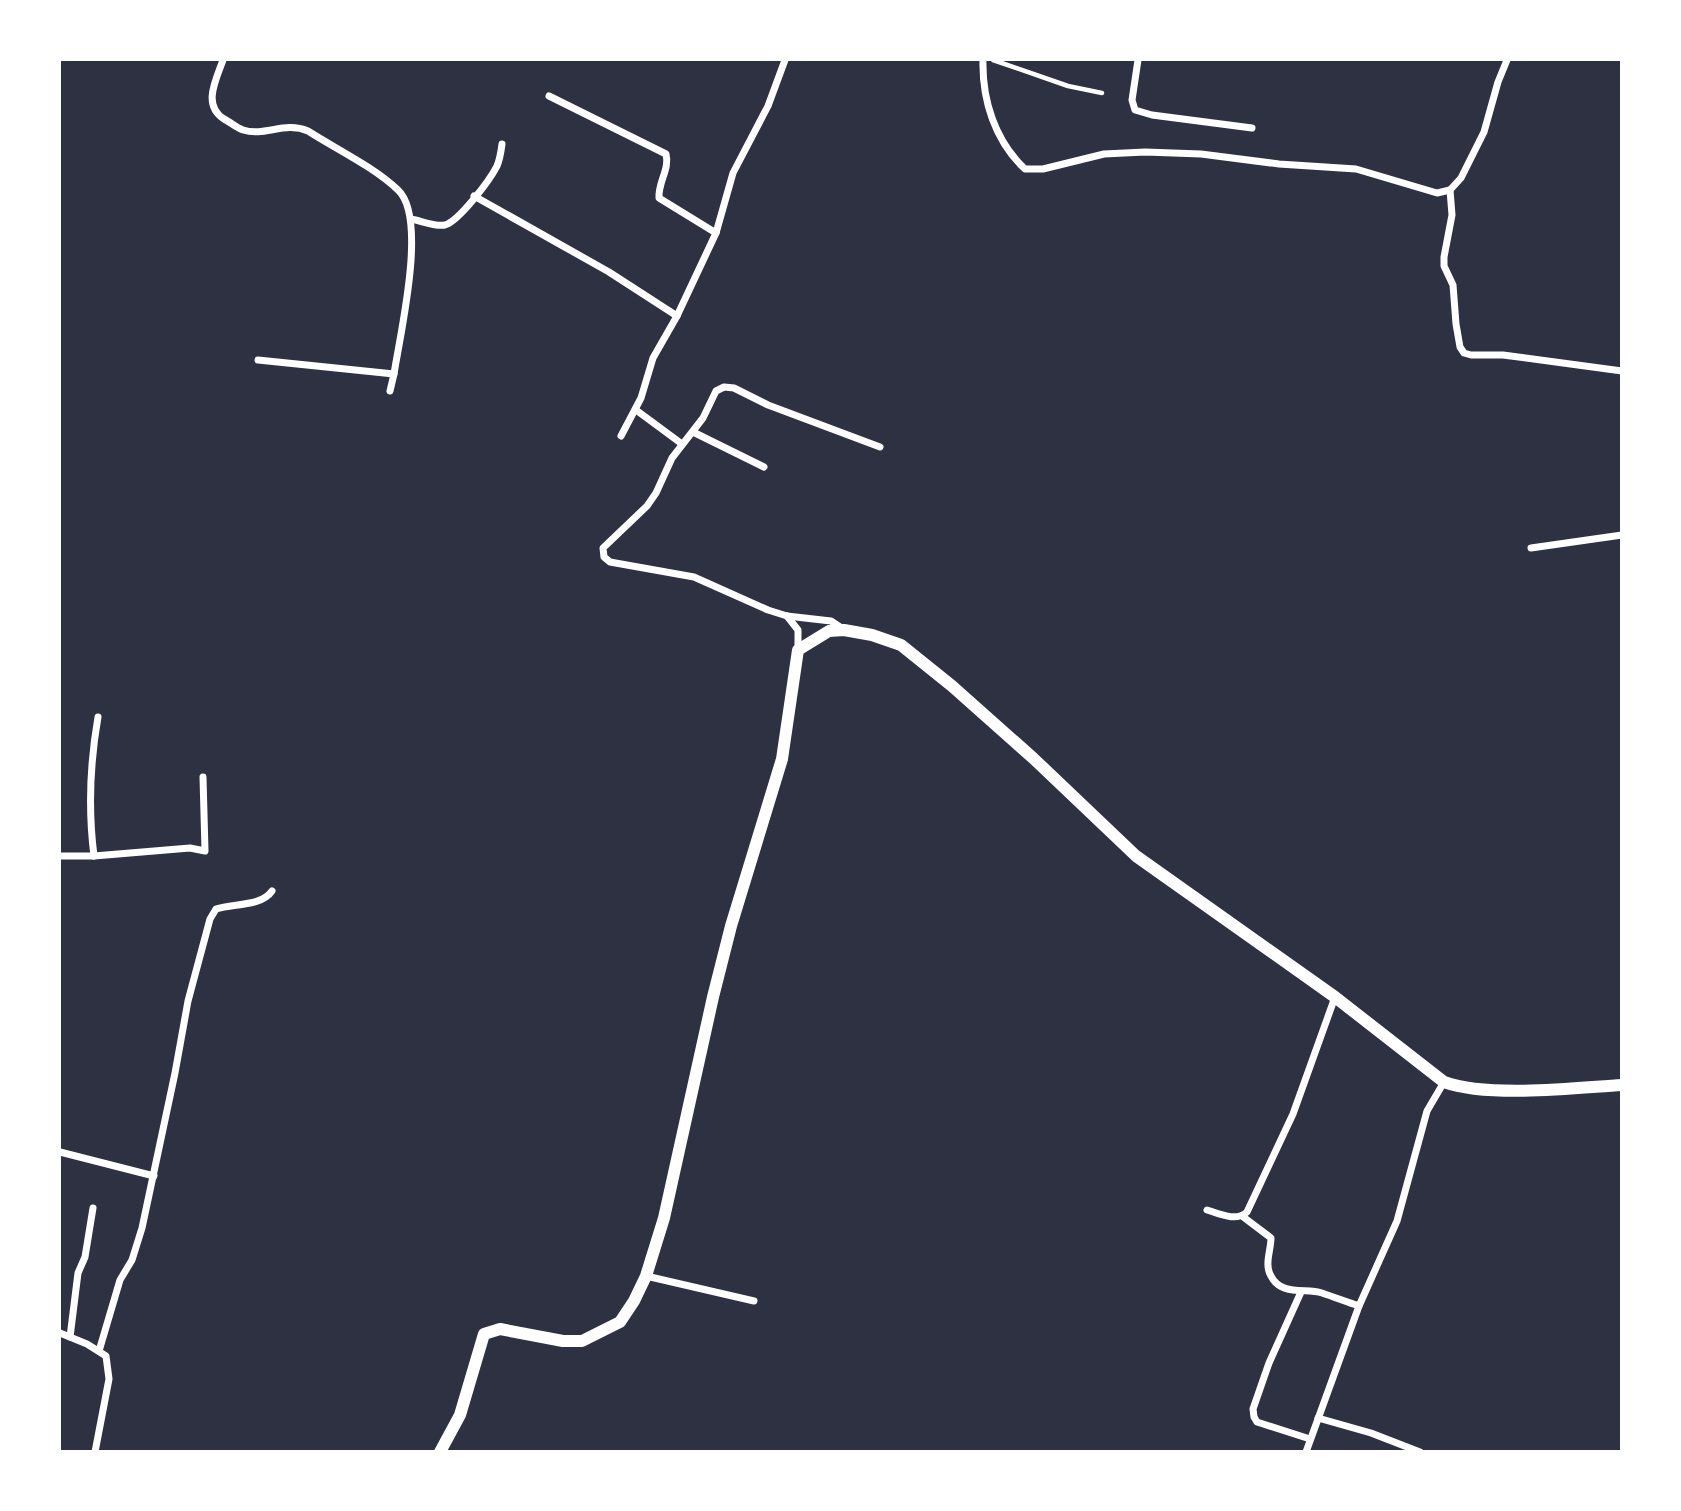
<svg xmlns="http://www.w3.org/2000/svg" width="1681" height="1511" font-family="Mulish,sans-serif">
<style>
.lines{fill:none;stroke-linecap:round;stroke-linejoin:round}
.service{stroke:#fff;stroke-width:4.5}
.minor{stroke:#fff;stroke-width:7}
.tertiary{stroke:#fff;stroke-width:12}
</style>
<rect width="100%" height="100%" fill="#2d3142"/>
<g class="lines">
<path class="service" d="M993,60L1068,86L1102,93"/>
<g class="minor">
<path d="M223,60C216,80 202,105 224,119C230,122 237,128 243,130C265,137 284,121 308,131C336,149 374,167 398,190C428,218 400,334 394,374L390,391"/>
<path d="M983,60C982,100 995,141 1025,169H1043L1104,154L1145,152L1201,154L1279,164L1356,169L1437,193L1450,190L1461,178L1484,132L1498,82L1507,60"/>
<path d="M1138,60L1132,100L1135,110L1152,115L1252,128"/>
<path d="M549,96L666,154C670,169 658,182 659,198L716,233"/>
<path d="M1450,190L1452,215L1444,257V266L1453,285L1456,324L1460,347L1464,353L1471,355H1503L1622,371"/>
<path d="M474,196L609,272L677,316"/>
<path d="M411,219C422,221 435,227 445,225C459,221 490,180 497,166C500,159 501,152 502,144"/>
<path d="M258,360L394,374"/>
<path d="M636,410L682,444"/>
<path d="M693,432L764,467"/>
<path d="M621,436L641,398L653,358L677,316L716,233L733,173L768,106L785,60"/>
<path d="M1531,548L1622,535"/>
<path d="M787,616L798,630V650"/>
<path d="M843,629L831,621L787,616L768,610L694,577L610,562L604,557L603,548L647,506L656,493L672,458L703,418L716,391L724,387L734,388L768,405L880,447"/>
<path d="M60,856H94L190,848L205,851L203,777"/>
<path d="M94,856C88,809 90,763 98,717"/>
<path d="M60,1152L154,1176"/>
<path d="M1207,1210C1220,1214 1236,1222 1247,1212L1293,1114L1335,997"/>
<path d="M1242,1216L1271,1238C1271,1250 1264,1265 1271,1276C1281,1296 1305,1288 1322,1293C1334,1297 1347,1302 1359,1306"/>
<path d="M646,1276L754,1301"/>
<path d="M1301,1292L1269,1363L1253,1409L1254,1417L1257,1422L1310,1439"/>
<path d="M60,1333L87,1344L106,1356L109,1379L95,1452"/>
<path d="M70,1337L78,1273L85,1257L93,1208"/>
<path d="M99,1351L120,1280L132,1260L142,1228L175,1073L188,1001L210,919L216,909C233,903 261,907 272,891"/>
<path d="M1318,1418L1371,1433L1420,1452"/>
<path d="M1306,1452L1359,1306L1397,1221L1427,1111L1444,1082"/>
</g>
<path class="tertiary" d="M440,1452L460,1415L484,1334L500,1329L563,1341H582L620,1322L634,1301L646,1276L664,1218L713,997L731,926L782,759L798,650L829,631L844,630L872,635L901,645L952,686L1033,758L1136,856L1335,997L1444,1082C1489,1098 1573,1088 1622,1085"/>
</g>
<rect width="1681" height="1511" fill="none" stroke="#ffffff" stroke-width="122"/>
</svg>
